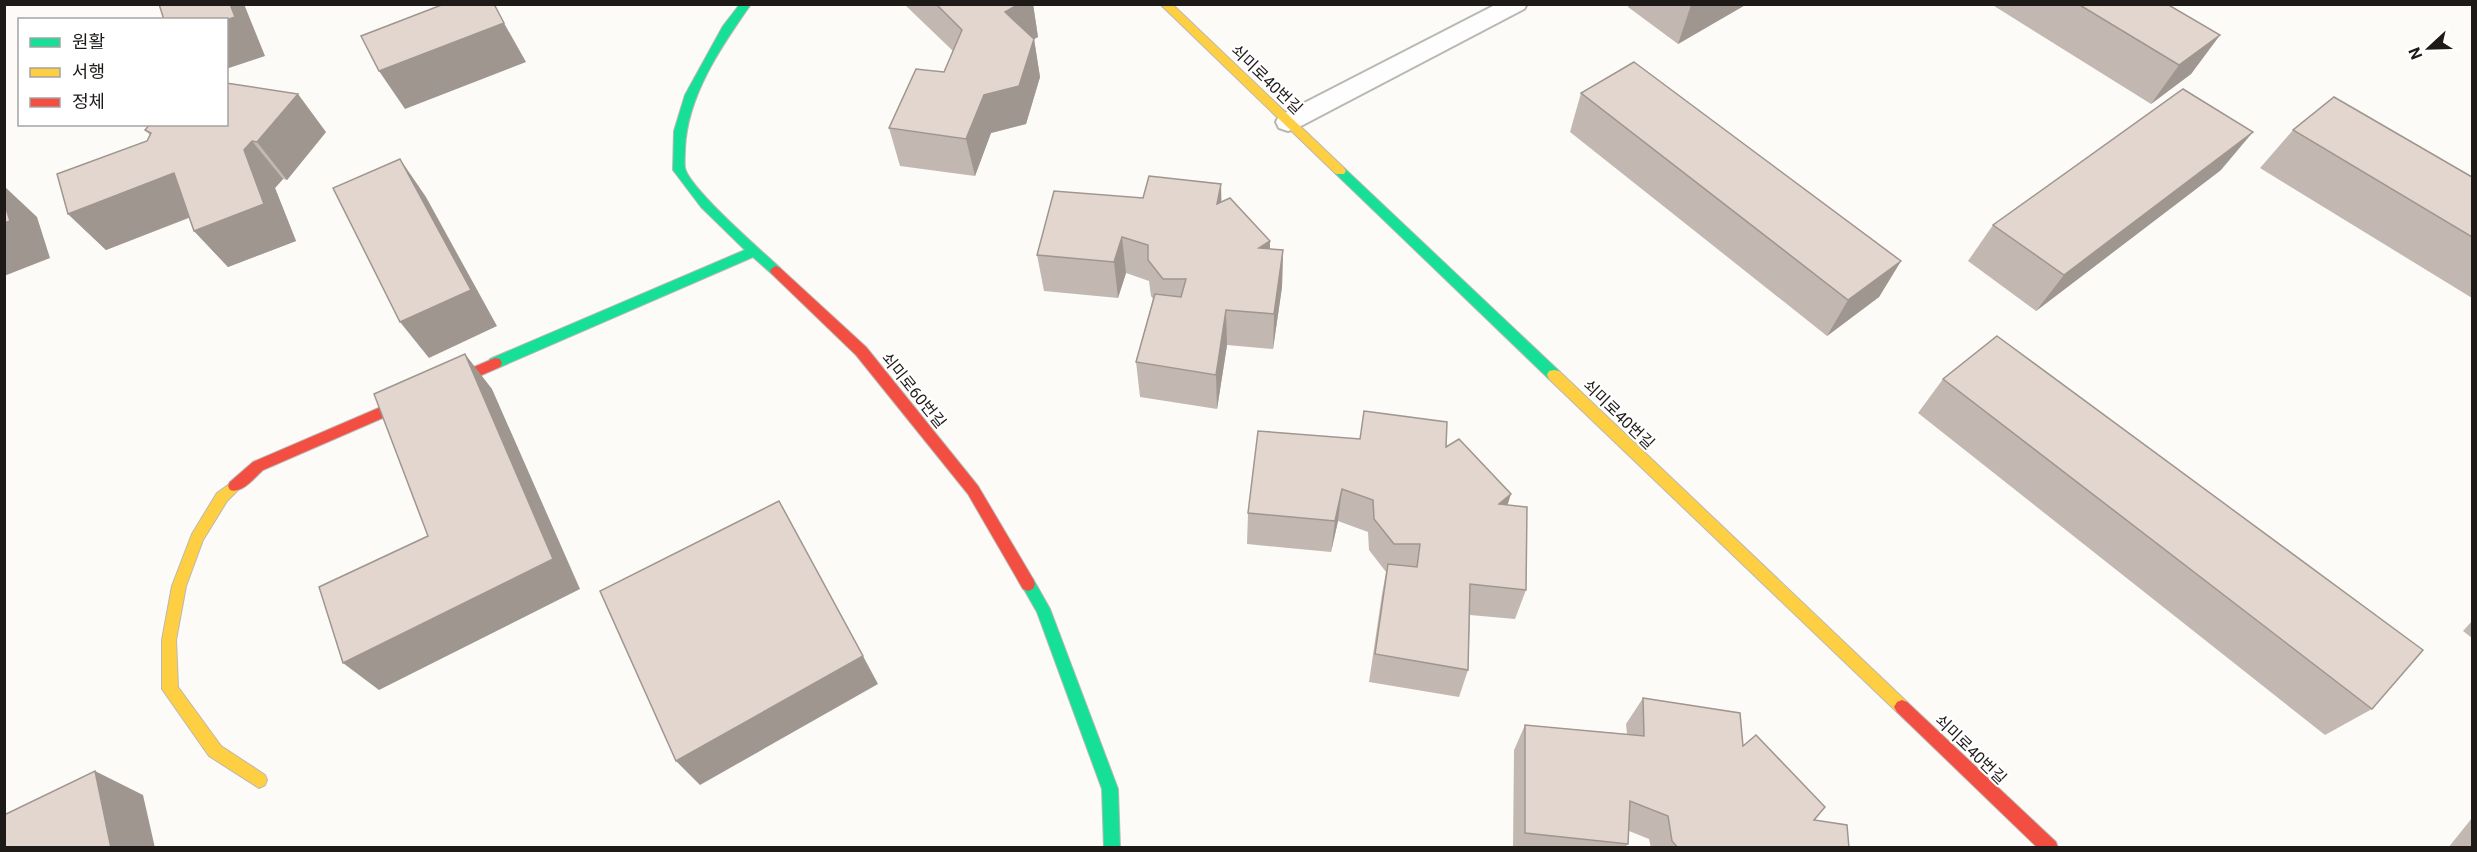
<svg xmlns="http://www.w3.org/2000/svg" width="2477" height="852" font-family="Roboto,'Noto Sans KR',sans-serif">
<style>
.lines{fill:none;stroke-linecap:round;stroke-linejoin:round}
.lane-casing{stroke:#bab8b5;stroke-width:4}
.fast-casing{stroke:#bab8b5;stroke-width:2}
.slow-casing{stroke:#bab8b5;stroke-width:2}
.jam-casing{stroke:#bab8b5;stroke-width:2}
.lane{fill:#fffefe;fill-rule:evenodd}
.fast{fill:#16e098;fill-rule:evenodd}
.slow{fill:#ffcf43;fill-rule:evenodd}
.jam{fill:#f24e42;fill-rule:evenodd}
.wall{fill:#c3b8b1}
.shaded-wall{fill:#9f9690}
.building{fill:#e3d6ce;stroke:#9f9690;stroke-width:1.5}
.labels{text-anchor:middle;stroke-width:4.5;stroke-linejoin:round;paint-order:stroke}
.street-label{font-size:16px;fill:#1e1a18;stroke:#fff}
</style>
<rect width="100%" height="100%" fill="#fdfbf8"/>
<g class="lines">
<g class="lane-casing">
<path id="lane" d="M1497,4H1527L1524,9L1297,128L1288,131L1279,128L1276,122L1279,116Z"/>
</g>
<g class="fast-casing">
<g id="fast">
<path d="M740,4H751C721,47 687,96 685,149C685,155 684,162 685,168C689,188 762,251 780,268L782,271L780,274H772L753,257L500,367H490L488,363L490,359L745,250L701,207L673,170L674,131L685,95L723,26Z"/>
<path d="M1340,167L1344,168L1559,371L1561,375L1559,379H1549L1336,174L1334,171L1336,168Z"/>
<path d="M1028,577L1033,579L1050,609L1118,789L1120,848H1104L1102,789L1037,612L1021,584L1023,579Z"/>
</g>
</g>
<g class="slow-casing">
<g id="slow">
<path d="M1160,4H1172L1344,168L1346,171L1344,174H1336Z"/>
<path d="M1554,370L1559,371L1907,702L1910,707L1907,712L1902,714L1897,712L1549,379L1547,375L1549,371Z"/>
<path d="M235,480L240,482L242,486L227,501L203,540L186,586L176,640L178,687L221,746L265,775L267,780L265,785L259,788L209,756L162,689V640L172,586L192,534L217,493Z"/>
</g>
</g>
<g class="jam-casing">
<g id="jam">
<path d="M776,266L780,268L866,347L978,486L1033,579L1035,584L1033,589L1028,591L1023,589L968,494L856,355L772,274L770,271L772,268Z"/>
<path d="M495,358L500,359L502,363L500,367L263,470C254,478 242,494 230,490L228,486L230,482L253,462Z"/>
<path d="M1902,700L1907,702L2056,842L2058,848H2038L1897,712L1894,707L1897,702Z"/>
</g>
</g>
<use href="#lane" class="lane"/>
<use href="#fast" class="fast"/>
<use href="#slow" class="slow"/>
<use href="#jam" class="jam"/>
</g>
<g class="wall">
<path d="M904,4H1033L1038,37L1034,39L1040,77L1026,124L991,133L975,176L900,166L889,128L944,72L953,51Z"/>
<path d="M1629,4H1747L1678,44L1628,7Z"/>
<path d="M1991,4H2167L2220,35L2191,74L2151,104Z"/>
<path d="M1581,93L1901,261L1879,297L1827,336L1570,132Z"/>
<path d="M145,130L326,132L287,180L283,179L275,188L296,241L228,267L194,231L189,218L106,250L68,214L147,141L150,135Z"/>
<path d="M2293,130L2472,177V298L2260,168Z"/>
<path d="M2221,170L2036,311L1968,261L1993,225Z"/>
<path d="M1221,184V202L1270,241V249L1283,250L1282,287L1273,349L1227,345L1217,409L1140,397L1136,362L1153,299L1151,296L1149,281L1126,273L1118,298L1044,291L1037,255Z"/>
<path d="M1943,379L2372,709L2325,735L1918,413Z"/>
<path d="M1364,411L1446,447L1507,505L1526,590L1515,619L1470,615L1468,670L1459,697L1369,682L1382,594L1386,572L1369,550L1368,532L1338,521L1331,552L1247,544L1248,513L1360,439Z"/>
<path d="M2472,621V638L2463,631Z"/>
<path d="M1643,698L1743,746L1814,820L1849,848H1651L1649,839L1629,831L1628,844L1625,848H1513L1514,750L1525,725L1627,734L1626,724Z"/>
<path d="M2472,818V848H2448Z"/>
</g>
<g class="shaded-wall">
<path d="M230,4H244L265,56L226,69V20Z"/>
<path d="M1019,4H1033L1038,37L1034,39L1040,77L1026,124L991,133L975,176L966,139L984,95L1005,12Z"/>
<path d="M1692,4H1747L1678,44L1691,5Z"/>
<path d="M504,23L526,62L405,109L379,71Z"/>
<path d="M2220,35L2191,74L2151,104L2179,65Z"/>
<path d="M298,94L326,132L287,180L257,142Z"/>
<path d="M2253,132L2221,170L2036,311L2064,275Z"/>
<path d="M252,141L283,179L275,188L296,241L228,267L194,231L244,150Z"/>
<path d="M400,159L426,197L497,326L429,358L400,322Z"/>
<path d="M174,173L208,210L106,250L68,214Z"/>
<path d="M1221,184L1222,222L1217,204Z"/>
<path d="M4,186L37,217L50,258L4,276Z"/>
<path d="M1122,237L1126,273L1118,298L1114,262Z"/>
<path d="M1270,241L1269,277L1259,248Z"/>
<path d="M1283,250L1282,287L1273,349L1274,314Z"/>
<path d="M1901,261L1879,297L1827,336L1848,300Z"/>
<path d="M1226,310L1227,345L1217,409L1216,375Z"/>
<path d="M465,354L492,389L580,589L379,690L343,663L553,559Z"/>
<path d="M1342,489L1338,521L1331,552L1335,521Z"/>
<path d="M1511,494L1501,526L1499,504Z"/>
<path d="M863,656L878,684L700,785L676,761Z"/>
<path d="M95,771L143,795L155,848H111Z"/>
</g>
<g class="building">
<path d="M159,4H230L235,17L226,20H164Z"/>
<path d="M444,4H494L504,23L379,71L361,36Z"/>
<path d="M936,4H1019L1005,12L1034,39L1019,86L984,95L966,139L889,128L916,69L944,72L962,30Z"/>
<path d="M2078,4H2167L2220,35L2179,65Z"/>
<path d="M1634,62L1901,261L1848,300L1581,93Z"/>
<path d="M226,83L298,94L257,142L252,141L244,150L264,204L194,231L174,173L68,214L57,174L147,141L151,133L145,130L150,124H226Z"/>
<path d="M2183,89L2253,132L2064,275L1993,225Z"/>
<path d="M2334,97L2472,177V237L2293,130Z"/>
<path d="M400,159L471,290L400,322L333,188Z"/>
<path d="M1149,176L1221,184L1217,204L1230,198L1270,241L1259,248L1283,250L1274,314L1226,310L1216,375L1136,362L1155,294L1181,297L1186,279H1163L1148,260V245L1122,237L1114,262L1037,255L1054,191L1143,198Z"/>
<path d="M4,202L10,221L4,223Z"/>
<path d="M1997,336L2423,650L2372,709L1943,379Z"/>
<path d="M465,354L553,559L343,663L319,587L428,536L374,394Z"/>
<path d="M1364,411L1447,422L1446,447L1459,439L1511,494L1499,504L1527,507L1526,590L1470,584L1468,670L1375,654L1388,564L1417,567L1420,544H1394L1374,519L1373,500L1342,489L1335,521L1248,513L1258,431L1360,439Z"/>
<path d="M779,501L863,656L676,761L600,591Z"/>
<path d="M1643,698L1740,713L1743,746L1756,735L1825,807L1814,820L1847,825L1849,848H1678L1672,841L1668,816L1630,801L1628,844L1525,833V725L1644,736Z"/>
<path d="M95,771L111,848H4V815Z"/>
</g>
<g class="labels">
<g class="street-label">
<text transform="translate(1267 79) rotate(44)" y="6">쇠미로40번길</text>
<text transform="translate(914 390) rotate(51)" y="6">쇠미로60번길</text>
<text transform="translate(1619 414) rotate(44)" y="6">쇠미로40번길</text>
<text transform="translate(1971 749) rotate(44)" y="6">쇠미로40번길</text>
</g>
</g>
<rect width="2477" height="852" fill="none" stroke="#1e1a18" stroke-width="12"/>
<rect x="18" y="18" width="210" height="108" fill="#ffffff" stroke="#a5a3a3" stroke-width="1.5"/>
<rect x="30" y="38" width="30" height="9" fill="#16e098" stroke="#a5a3a3" stroke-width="1.5"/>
<text x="72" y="48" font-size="18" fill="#1e1a18">원활</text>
<rect x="30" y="68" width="30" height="9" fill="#ffcf43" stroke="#a5a3a3" stroke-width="1.5"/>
<text x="72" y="78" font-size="18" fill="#1e1a18">서행</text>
<rect x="30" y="98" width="30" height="9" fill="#f24e42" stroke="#a5a3a3" stroke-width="1.5"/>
<text x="72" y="108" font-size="18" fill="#1e1a18">정체</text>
<g transform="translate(2429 48) rotate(248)" stroke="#ffffff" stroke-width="4.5" paint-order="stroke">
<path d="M0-4.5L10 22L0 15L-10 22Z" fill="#1e1a18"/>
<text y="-9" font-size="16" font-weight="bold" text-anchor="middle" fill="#1e1a18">N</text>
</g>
</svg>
